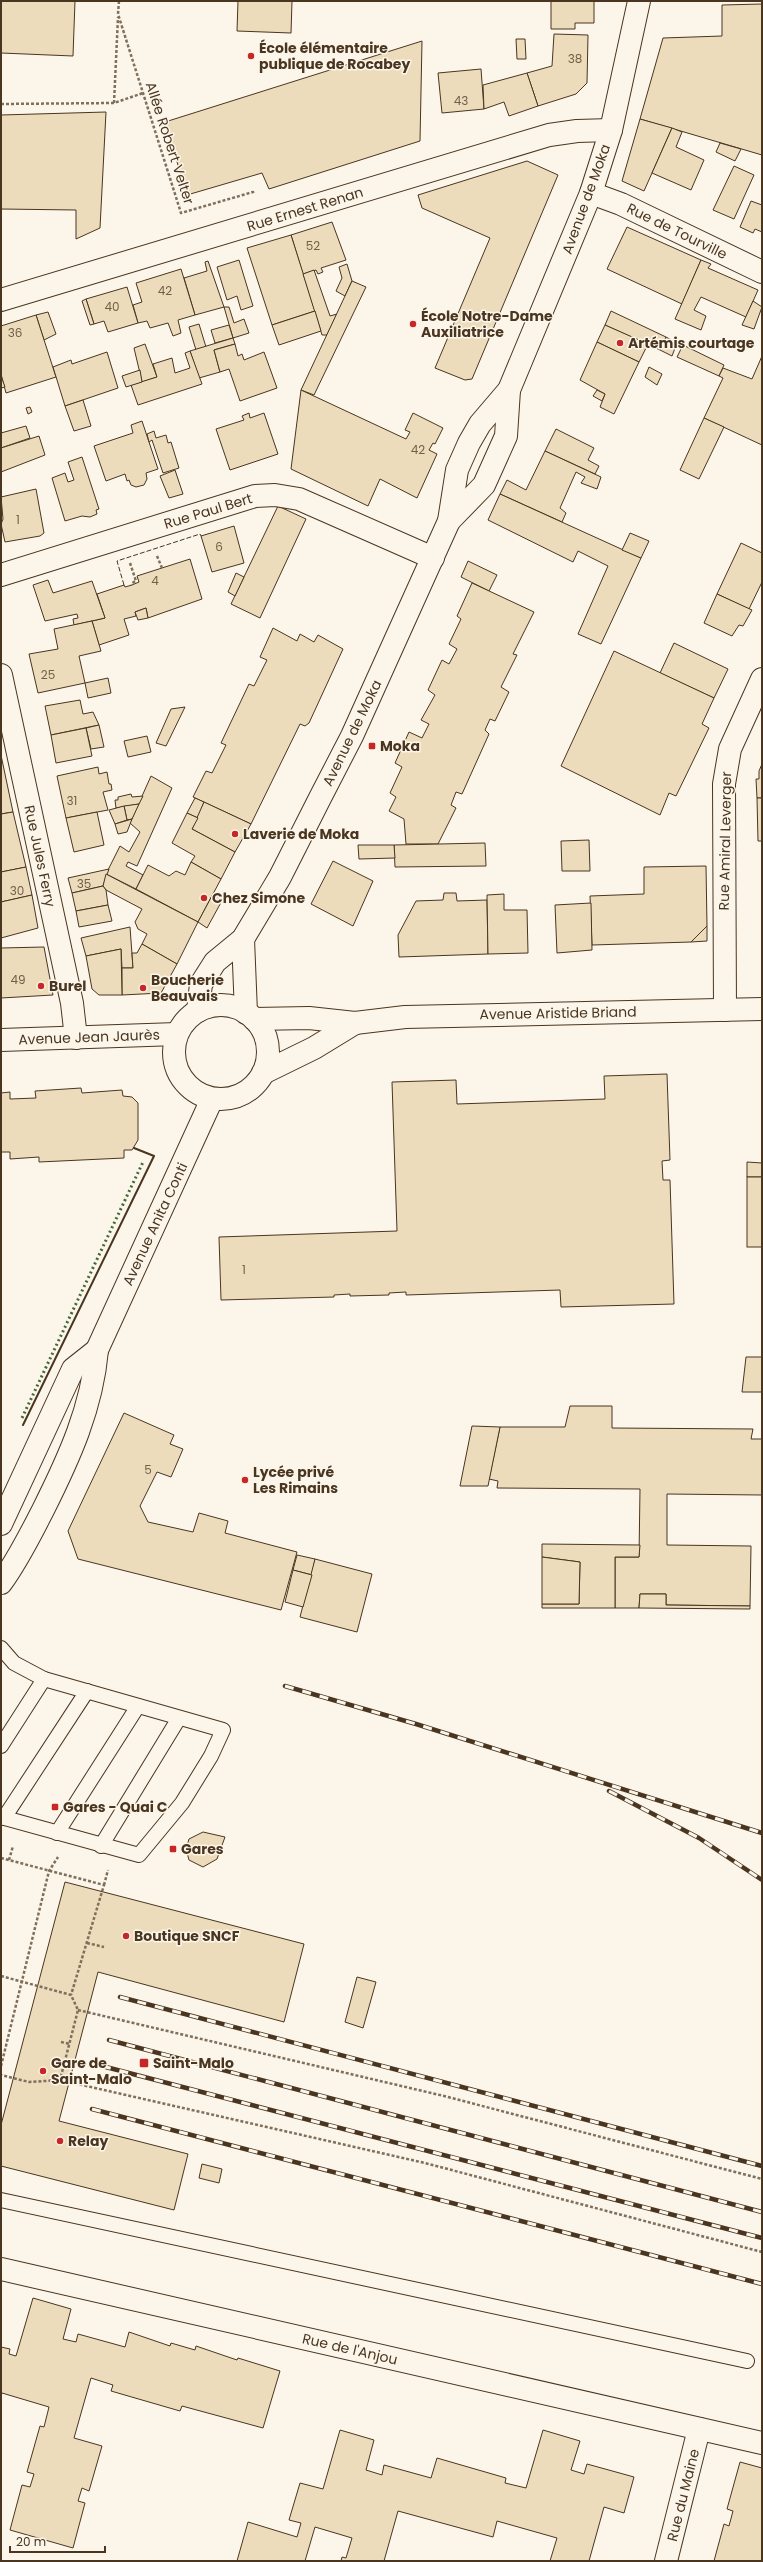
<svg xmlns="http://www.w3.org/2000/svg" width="763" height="2562" font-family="Poppins,sans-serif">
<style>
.building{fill:#ecdcbc;stroke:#4a3520}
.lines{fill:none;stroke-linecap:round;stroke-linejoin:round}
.service-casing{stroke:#4a3520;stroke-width:16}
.minor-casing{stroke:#4a3520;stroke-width:24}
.tertiary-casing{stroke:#4a3520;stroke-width:24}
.secondary-casing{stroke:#4a3520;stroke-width:24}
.path{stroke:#7f6f5c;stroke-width:2.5;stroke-dasharray:3 2;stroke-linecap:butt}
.service{stroke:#fbf6e9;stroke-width:14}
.minor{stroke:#fbf6e9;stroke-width:22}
.tertiary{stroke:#fbf6e9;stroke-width:22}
.secondary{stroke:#fbf6e9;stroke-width:22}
.rail-casing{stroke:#4a3520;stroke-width:4.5}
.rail{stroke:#fbf6e9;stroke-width:3;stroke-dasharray:9;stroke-linecap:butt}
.hedge{stroke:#436837;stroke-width:3;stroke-dasharray:2 3;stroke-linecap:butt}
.fence{stroke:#4a3520;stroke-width:1;stroke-dasharray:5 2;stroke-linecap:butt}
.wall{stroke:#4a3520;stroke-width:2}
.poi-dot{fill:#c62828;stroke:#fbf6e9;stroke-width:1.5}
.labels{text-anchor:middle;stroke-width:3;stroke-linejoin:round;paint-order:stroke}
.number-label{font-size:12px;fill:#725f47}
.poi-label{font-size:14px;font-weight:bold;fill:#4a3520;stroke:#fbf6e9;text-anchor:start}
.street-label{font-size:14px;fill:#4a3520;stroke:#fbf6e9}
</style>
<rect width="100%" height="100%" fill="#fbf6e9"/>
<g class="building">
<path d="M1,1H75L73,56L1,53Z"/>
<path d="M238,1H292L291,33L237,31Z"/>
<path d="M551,1H594V23H575V29H551Z"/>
<path d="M762,4V155L640,119L663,38L722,36V5Z"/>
<path d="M554,34L588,35L587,83L576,94L538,106L527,73L552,66Z"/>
<path d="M516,39H525L526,59H517Z"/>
<path d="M422,41L420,141L269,189L262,173L187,195L165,122Z"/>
<path d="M481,69L484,109L442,113L438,73Z"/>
<path d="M527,73L538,106L509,116L504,102L484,109L483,85Z"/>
<path d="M106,112L100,228L76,239V210L1,209V115Z"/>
<path d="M640,119L672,128L644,191L622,181Z"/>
<path d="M672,128L682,132L676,147L704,160L691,190L652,173Z"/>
<path d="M720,143L741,149L735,161L716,152Z"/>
<path d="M527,161L558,175L472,379L465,380L435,368L490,238L422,208L418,195Z"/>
<path d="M734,166L754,175L734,219L713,210Z"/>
<path d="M751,201L762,205V232L755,229L753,233L740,227Z"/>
<path d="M332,222L346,260L321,268L323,272L318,274L316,270L303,274L291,235Z"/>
<path d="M627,227L701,260L682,304L607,269Z"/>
<path d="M291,235L315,311L272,325L247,248Z"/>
<path d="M239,260L253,306L241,310L237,296L227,300L217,267Z"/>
<path d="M701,260L711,264L708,268L758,290L746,317L701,297L694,310L706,316L701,330L675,319Z"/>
<path d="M208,261L224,307L195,315L184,278L207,271L205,262Z"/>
<path d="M347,264L352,281L345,296L336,291L342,278L339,267Z"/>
<path d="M181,269L195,315L178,320L181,333L173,336L168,323L150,328L147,321L138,323L133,305L142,302L136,283Z"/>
<path d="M314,270L330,316L337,314L327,335H322L303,274Z"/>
<path d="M352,281L366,287L314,395L301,390Z"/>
<path d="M127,287L138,323L108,332L104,321L94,324L86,299Z"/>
<path d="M86,299L94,324L90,325L82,301Z"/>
<path d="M753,301L762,307L754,329L742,325Z"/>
<path d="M224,307H229L234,323L244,319L249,333L233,338Z"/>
<path d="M315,311L321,331L279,345L272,325Z"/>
<path d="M611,311L666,337L660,350L605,325Z"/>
<path d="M48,312L56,334L44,340L36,315Z"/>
<path d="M36,315L56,377L6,393L1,374V326Z"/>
<path d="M199,324L206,347L196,350L189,327Z"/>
<path d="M229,325L233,338L215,343L211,330Z"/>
<path d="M605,325L648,344L639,362L597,342Z"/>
<path d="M666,337L677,343L672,356L660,350Z"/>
<path d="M233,338L235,344L214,350L220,372L199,378L190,351Z"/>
<path d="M597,342L639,362L614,414L600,407L605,394L580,380Z"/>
<path d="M145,344L157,377L142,382L134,348Z"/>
<path d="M235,344L238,356L242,354L244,360L264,352L277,388L240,401L229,369L220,372L214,350Z"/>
<path d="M683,345L724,365L719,376L677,357Z"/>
<path d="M190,351L202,384L138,405L131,385L157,377L153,364L172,358L175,373L190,368L185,353Z"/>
<path d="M107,352L118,388L65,406L53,367L71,360L72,364Z"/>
<path d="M762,356V445L704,418L723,378L719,376L723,368L752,379Z"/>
<path d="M649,367L662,374L657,385L645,377Z"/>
<path d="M140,370L142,382L126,387L122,376Z"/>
<path d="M1,376L5,387L1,388Z"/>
<path d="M301,390L406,439L410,432L405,430L413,413L443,428L435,444L433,443L429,450L437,454L417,498L380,479L368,506L291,469Z"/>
<path d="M597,390L605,394L602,401L593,396Z"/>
<path d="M83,400L91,426L74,431L65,406Z"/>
<path d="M30,407L32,412L28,414L26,408Z"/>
<path d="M249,413L250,418L264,413L278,454L230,470L216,429L244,420L242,416Z"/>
<path d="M704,418L724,427L699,479L680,470Z"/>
<path d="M142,421L158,469L146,473L147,479L144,485L136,487L131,485L129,480L127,481L125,474L106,481L94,446L133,433L131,425Z"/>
<path d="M26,426L30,438L1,448V433Z"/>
<path d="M556,429L594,448L588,460L599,466L595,474L545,451Z"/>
<path d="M154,431L156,438L166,435L168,443L171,442L179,468L163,473L152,440L149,442L147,434Z"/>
<path d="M39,436L45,455L1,472V448Z"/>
<path d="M545,451L601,477L597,489L581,483L585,477L576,472L560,508L566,513L562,522L500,494L507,480L526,490Z"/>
<path d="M82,457L99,509L96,510L97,514L90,517L82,516L65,521L52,478L65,473L68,482L74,480L68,462Z"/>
<path d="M175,470L183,494L169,498L160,476Z"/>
<path d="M36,489L44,533L40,536L5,542L1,524L3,519L1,497Z"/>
<path d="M500,494L641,558L601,644L578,634L608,566L578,551L573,562L488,520Z"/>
<path d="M278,506L306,519L260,618L231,604Z"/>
<path d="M234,526L244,563L212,572L201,536Z"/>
<path d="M630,533L649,541L641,558L622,550Z"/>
<path d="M741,543L762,553V582L749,609L717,594Z"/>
<path d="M190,559L202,599L148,618L146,608L135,612L136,616L124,619L129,635L99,645L92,621L105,618L97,594L124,585L125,587L132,585L139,582L137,576Z"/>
<path d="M468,561L497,575L489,591L461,577Z"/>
<path d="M236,573L244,577L235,596L228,592Z"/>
<path d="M48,580L53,593L92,581L105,618L74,625L73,619L78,618L77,614L45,621L33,585Z"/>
<path d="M472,583L534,612L513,654L517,655L501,687L509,692L495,721L490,719L485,730L489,734L462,794L456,792L451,805L456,808L438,844H406L404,819L389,811L396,797L390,793L402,767L395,763L409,732L422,738L429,724L421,720L435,695L428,690L442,660L449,664L457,649L449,644L461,619L457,616Z"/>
<path d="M717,594L752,610L743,626L739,625L732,636L704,623Z"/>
<path d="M146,608L148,618L138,620L135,612Z"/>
<path d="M92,621L101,651L79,656L85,683L38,693L29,654L58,649L54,629Z"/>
<path d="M273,628L297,641L300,634L314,642L318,635L343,649L309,723L305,726L300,724L251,824L193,797L206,771L212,773L226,745L221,743L249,684L254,686L267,660L260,657Z"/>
<path d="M674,643L728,669L714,698L660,673Z"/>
<path d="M614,651L714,698L702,724L709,728L676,796L669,793L660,815L561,766Z"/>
<path d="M108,678L111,693L88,698L85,683Z"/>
<path d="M80,700L83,714L93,712L99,725L51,735L45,706Z"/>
<path d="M185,707L166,746L156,743L171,709Z"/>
<path d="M99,725L104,747L91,749L86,728Z"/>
<path d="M86,728L92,756L56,763L51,735Z"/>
<path d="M147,736L151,752L128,757L124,741Z"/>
<path d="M1,755L13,812L1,814Z"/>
<path d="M762,764V798H757L756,779H759V771Z"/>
<path d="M98,767L99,774L107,772L109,784H111L112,790L103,792L108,810L66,818L57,776Z"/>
<path d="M151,776L172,788L137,866L128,862L126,866L143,875L136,889L106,874L120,846L129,852L140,832L130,823Z"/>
<path d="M131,794L132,797L143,796L139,804L116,808L115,800H118V797Z"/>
<path d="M195,798L204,802L198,818L187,813Z"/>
<path d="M757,798H762V841H758Z"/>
<path d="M204,802L251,824L235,852L192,829Z"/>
<path d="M139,804L132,819L127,820L124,806Z"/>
<path d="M124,806L127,820L115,824L109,810Z"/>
<path d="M13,812L26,867L1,872V814Z"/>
<path d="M97,812L104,845L74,852L66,818Z"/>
<path d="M187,813L198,818L192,829L235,852L221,879L191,862L195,856L172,843Z"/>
<path d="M132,819L127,832L118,834L115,824Z"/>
<path d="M589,840L590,871H562L561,841Z"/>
<path d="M485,843L486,866L395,867L394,845Z"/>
<path d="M358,845H394L395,858L359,859Z"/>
<path d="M333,861L373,881L353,926L311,904Z"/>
<path d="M191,862L221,879L198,922L136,889L148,865L169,876L176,871L185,875Z"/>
<path d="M706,866L707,926L691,942L592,945L590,896L644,894V867Z"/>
<path d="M26,867L32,895L1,902V872Z"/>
<path d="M109,869L103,886L72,893L68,878Z"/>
<path d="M106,874L198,922L177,964L142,944L147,934L138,929L135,922L142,909L106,890L103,886Z"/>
<path d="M103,886L106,890L108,905L76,911L72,893Z"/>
<path d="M214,892L224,897L207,928L198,922Z"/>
<path d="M444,893H456L457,901L487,900L488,954L399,957L398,935L416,901L443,900Z"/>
<path d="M504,894V910H527L528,953L488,954L487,895Z"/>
<path d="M32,895L38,928L1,938V902Z"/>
<path d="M591,903L592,950L557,953L555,905Z"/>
<path d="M108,905L112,921L79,927L76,911Z"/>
<path d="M707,926V941L691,942Z"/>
<path d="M130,927L133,968H122L121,949L86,956L81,938Z"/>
<path d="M142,944L177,964L161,993L122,995V968H133L132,953H137Z"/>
<path d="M44,947L53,995L1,998V948Z"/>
<path d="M121,949L122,995H99L92,989L86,956Z"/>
<path d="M667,1074L670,1160L662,1161L663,1180H670L674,1304L561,1307L560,1290L406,1295V1292L389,1293V1295L350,1296V1294L334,1295V1297L221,1300L219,1237L397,1231L392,1082L456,1080L457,1104L605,1099L604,1076Z"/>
<path d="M81,1088L82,1093L122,1090L123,1096L132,1097L138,1103V1140L132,1150H124V1158L39,1162V1157L10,1159V1152H1V1093L10,1092V1099L36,1098L35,1091Z"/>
<path d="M747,1162L762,1163V1177H747Z"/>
<rect x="747" y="1177" width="15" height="70"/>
<path d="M746,1357H762V1392H742Z"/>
<path d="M570,1406H612V1428L753,1429L751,1439H762V1495L667,1494V1545L751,1546L750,1606L666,1605V1594H640L639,1608H615V1557H639L640,1489L497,1488L498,1481L489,1479L500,1427H565Z"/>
<path d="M124,1413L174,1435L170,1444L183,1449L171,1477L157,1472L140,1506L148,1522L193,1532L199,1513L228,1521L225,1533L297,1552L281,1610L78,1559L68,1531Z"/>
<path d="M472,1426L500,1427L488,1486H460Z"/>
<path d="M542,1544L640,1545L639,1557H615V1608H542V1604H579L580,1562L542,1557Z"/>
<path d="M297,1555L315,1559L312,1575L293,1570Z"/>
<path d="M542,1557L580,1562L579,1604H542Z"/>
<path d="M315,1559L372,1574L357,1632L300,1617Z"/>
<path d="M293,1570L312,1575L303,1607L285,1602Z"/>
<path d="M640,1594H666V1605L750,1606V1609L639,1608Z"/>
<path d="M203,1832L225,1837L217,1859L203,1867L189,1860L186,1849L189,1839Z"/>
<path d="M65,1882L304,1944L284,2022L98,1972L59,2121L188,2154L174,2210L1,2166V2125Z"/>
<path d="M357,1977L376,1982L363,2028L345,2022Z"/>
<path d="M202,2164L222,2169L219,2183L199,2178Z"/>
<path d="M33,2298L71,2309L63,2339L76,2342L78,2334L125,2347L129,2332L170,2346L171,2343L195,2350L196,2346L237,2360L238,2358L280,2371L263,2428L182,2406L180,2411L111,2391L113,2385L91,2378L74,2438L102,2446L89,2491L82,2488L78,2501L85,2503L73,2548L10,2530L22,2485L30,2487L34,2474L27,2472L40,2426L44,2427L49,2407L2,2393L1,2396V2347L10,2349L9,2354L16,2356Z"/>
<path d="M340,2430L374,2440L366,2470L382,2475L384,2465L431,2478L437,2458L506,2478L505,2483L526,2488L543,2430L580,2441L571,2470L584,2474L587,2464L634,2477L624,2513L604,2507L589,2561H550L557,2538L497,2521L493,2537L398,2511L384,2561H341L342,2557L346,2558L352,2538L315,2527L305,2561H237L248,2522L297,2537L301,2523L289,2520L300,2483L323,2489Z"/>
<path d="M740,2462L762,2468V2561H714L724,2524L729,2526L733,2511L727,2509Z"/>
</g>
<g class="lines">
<g class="service-casing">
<g id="service">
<path d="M1,1648L14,1663L44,1679L223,1730L211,1756L182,1803L139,1855L1,1817"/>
<path d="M1,1746L44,1679"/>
<path d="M4,1818L87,1691"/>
<path d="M57,1833L138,1706"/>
<path d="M101,1846L179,1718"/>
<path d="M1,2200L747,2361"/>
</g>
</g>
<g class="minor-casing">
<g id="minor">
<path d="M591,193L621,204L762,272"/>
<path d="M1,300L549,135L577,131L611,130"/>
<path d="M449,521L484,485L506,436L509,390"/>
<path d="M1,575L255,496L275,495L299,499L433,558"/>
<path d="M1,675L72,1003L76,1038"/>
<path d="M243,939L246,1013"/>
<path d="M725,1010L724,784L730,749L762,679"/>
<path d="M198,1011L201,984L215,962L243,939L280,877L321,796L352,736L449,521L457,470L469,443L480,424L509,390L591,193L611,130L639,1"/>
<path d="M1,2269L762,2443"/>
<path d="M666,2561L699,2429"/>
</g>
</g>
<g class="tertiary-casing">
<g id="tertiary">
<path d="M1,1524L73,1369L97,1350"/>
<path d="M1,1583C18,1560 30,1535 43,1510C69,1458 92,1408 97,1350L212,1099"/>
</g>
</g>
<g class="secondary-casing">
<g id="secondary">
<circle cx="221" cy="1052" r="47"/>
<path d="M254,1019L309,1018L355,1023L405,1017L762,1009"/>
<path d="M1,1040L177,1034"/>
<path d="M263,1073L314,1048L355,1023"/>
</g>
</g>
<g class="path">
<path d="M119,1L118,14L181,213L253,192L254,195"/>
<path d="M114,103L118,17"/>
<path d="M1,104L114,103L143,93"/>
<path d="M157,556L162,568"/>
<path d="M130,563L136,581L132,583V585"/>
<path d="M1,1858L104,1885L71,1995"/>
<path d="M9,1860L13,1846"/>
<path d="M104,1885L108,1870"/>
<path d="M87,1943L104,1947"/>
<path d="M1,1976L71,1995L78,2010L60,2080L29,2082L1,2075"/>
<path d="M78,2010L444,2096L762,2179"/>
<path d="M61,2042L70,2044"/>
<path d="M1,2066L49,1871L58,1857"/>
<path d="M60,2080L425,2163L762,2252"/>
</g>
<use href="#service" class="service"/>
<use href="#minor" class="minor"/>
<use href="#tertiary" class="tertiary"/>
<use href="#secondary" class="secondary"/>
<g class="rail-casing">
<g id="rail">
<path d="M285,1686L416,1724L762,1833"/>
<path d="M609,1791L699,1838L762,1880"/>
<path d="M120,1997L762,2166"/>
<path d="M109,2040L762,2212"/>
<path d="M102,2066L762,2238"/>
<path d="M92,2109L762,2284"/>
</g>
</g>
<use href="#rail" class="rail"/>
<path class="hedge" d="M22,1418L143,1162"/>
<path class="fence" d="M124,585L117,561L200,534L201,536"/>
<path class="wall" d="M23,1425L154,1156L134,1148"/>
</g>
<g class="poi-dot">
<circle cx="251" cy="56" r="4"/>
<circle cx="413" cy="324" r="4"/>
<circle cx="620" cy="343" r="4"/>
<rect x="368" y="742" width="8" height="8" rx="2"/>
<circle cx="235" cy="834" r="4"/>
<circle cx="204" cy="898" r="4"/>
<circle cx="41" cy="986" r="4"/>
<circle cx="143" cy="988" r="4"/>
<circle cx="245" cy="1480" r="4"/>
<rect x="51" y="1803" width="8" height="8" rx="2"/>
<rect x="169" y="1845" width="8" height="8" rx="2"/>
<circle cx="126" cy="1936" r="4"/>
<rect x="139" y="2058" width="10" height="10" rx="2"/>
<circle cx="43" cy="2071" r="4"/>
<circle cx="60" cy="2141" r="4"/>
</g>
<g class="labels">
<g class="number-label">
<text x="575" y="63">38</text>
<text x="461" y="105">43</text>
<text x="313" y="250">52</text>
<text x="165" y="295">42</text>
<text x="112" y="311">40</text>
<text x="15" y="337">36</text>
<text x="418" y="454">42</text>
<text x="18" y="524">1</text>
<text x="219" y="551">6</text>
<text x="155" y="585">4</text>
<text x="48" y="679">25</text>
<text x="72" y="805">31</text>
<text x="84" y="888">35</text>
<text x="17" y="895">30</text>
<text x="18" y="984">49</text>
<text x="244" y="1274">1</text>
<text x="148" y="1474">5</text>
</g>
<g class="poi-label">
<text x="259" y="53">École élémentaire<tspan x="259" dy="16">publique de Rocabey</tspan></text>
<text x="421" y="321">École Notre-Dame<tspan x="421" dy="16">Auxiliatrice</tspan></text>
<text x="628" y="348">Artémis courtage</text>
<text x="380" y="751">Moka</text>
<text x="243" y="839">Laverie de Moka</text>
<text x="212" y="903">Chez Simone</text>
<text x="151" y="985">Boucherie<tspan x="151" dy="16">Beauvais</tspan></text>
<text x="49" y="991">Burel</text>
<text x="253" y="1477">Lycée privé<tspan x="253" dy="16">Les Rimains</tspan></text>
<text x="63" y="1812">Gares - Quai C</text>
<text x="181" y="1854">Gares</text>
<text x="134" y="1941">Boutique SNCF</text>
<text x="51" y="2068">Gare de<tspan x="51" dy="16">Saint-Malo</tspan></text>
<text x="153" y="2068">Saint-Malo</text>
<text x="68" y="2146">Relay</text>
</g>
<g class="street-label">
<text transform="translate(170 143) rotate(72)" y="5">Allée Robert Velter</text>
<text transform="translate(586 199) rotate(-70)" y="5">Avenue de Moka</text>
<text transform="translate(305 209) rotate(-17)" y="5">Rue Ernest Renan</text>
<text transform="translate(677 231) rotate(26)" y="5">Rue de Tourville</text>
<text transform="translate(208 511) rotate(-17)" y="5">Rue Paul Bert</text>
<text transform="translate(352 733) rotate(-64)" y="5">Avenue de Moka</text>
<text transform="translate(725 841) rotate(-89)" y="5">Rue Amiral Leverger</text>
<text transform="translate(40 856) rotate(78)" y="5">Rue Jules Ferry</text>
<text transform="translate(558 1013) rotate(-1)" y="5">Avenue Aristide Briand</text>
<text transform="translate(89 1037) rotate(-2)" y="5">Avenue Jean Jaurès</text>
<text transform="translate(155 1224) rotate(-65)" y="5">Avenue Anita Conti</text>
<text transform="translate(350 2349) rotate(13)" y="5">Rue de l'Anjou</text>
<text transform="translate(683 2495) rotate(-76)" y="5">Rue du Maine</text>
</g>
</g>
<rect width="763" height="2562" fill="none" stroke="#4a3520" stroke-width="4"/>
<path d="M10 2546v6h95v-6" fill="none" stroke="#4a3520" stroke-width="2"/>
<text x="16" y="2546" font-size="12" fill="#4a3520" stroke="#fbf6e9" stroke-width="3" paint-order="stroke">20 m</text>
</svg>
